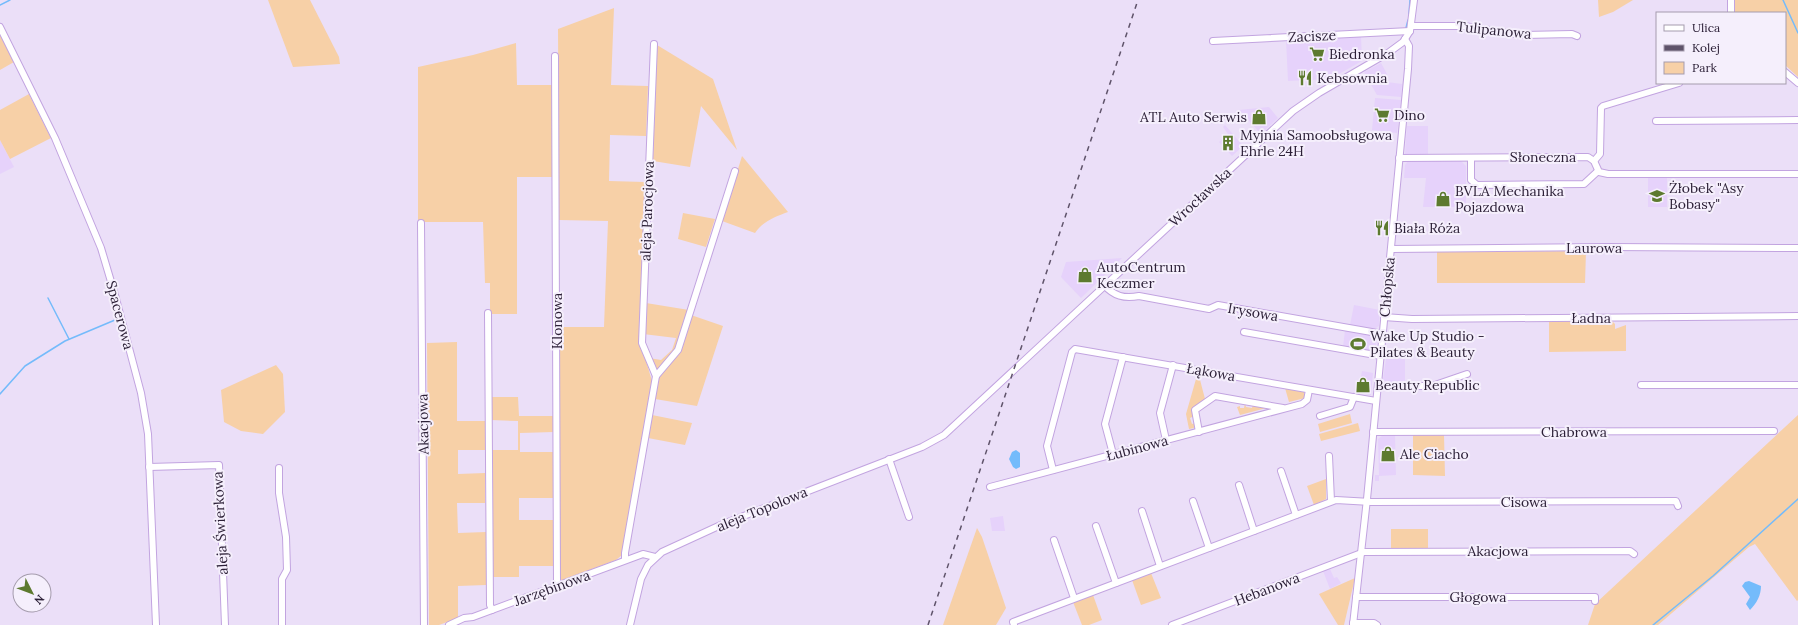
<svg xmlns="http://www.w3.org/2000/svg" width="1798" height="625" font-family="Lora,serif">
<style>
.built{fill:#e6d2fb}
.green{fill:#f7d0a7}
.water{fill:#74bbfb}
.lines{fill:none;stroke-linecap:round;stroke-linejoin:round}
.stream{stroke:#74bbfb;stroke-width:1.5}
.minor-casing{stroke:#c2a4e0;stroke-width:8}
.minor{stroke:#fff;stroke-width:6}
.rail{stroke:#5f536a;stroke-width:1.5;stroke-dasharray:5 5;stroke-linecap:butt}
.labels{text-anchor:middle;stroke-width:4;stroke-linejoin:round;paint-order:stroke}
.street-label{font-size:14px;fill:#2c2037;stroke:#f5effc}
.poi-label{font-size:14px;fill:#2c2037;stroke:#f5effc;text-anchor:start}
</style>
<rect width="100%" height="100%" fill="#ebdff8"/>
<g class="built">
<path d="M1361,35L1362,61L1330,79L1288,81L1286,40Z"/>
<path d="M1381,63L1387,74V82L1402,84L1401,97L1377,95L1364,72Z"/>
<path d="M1375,98L1401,100L1397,133L1372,130Z"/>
<path d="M1269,107L1278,118L1261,134L1239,110Z"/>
<path d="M1225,125L1243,146L1232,156L1219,142L1228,134L1223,127Z"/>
<path d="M1407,126H1428V154H1405Z"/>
<path d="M0,140L14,167L0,174Z"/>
<path d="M1408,161H1461L1466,166V207H1423L1426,178H1404L1405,165Z"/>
<rect x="1648" y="178" width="19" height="29"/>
<path d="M1122,258L1081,298L1061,277L1066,262Z"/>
<path d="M1354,305L1380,310L1379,326L1374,329L1350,325Z"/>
<path d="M1345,330L1377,336L1376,349L1372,352L1343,347Z"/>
<path d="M1387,352H1405V383H1387L1383,379Z"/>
<path d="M1362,371L1373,373L1371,395L1358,393Z"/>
<path d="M1395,435L1396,475L1379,476V481H1375V475H1379L1378,439L1382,436Z"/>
<path d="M1003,516L1005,531H992L990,518Z"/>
<path d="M1330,569L1334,578L1337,577L1341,583L1330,589L1323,571Z"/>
</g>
<g class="green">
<path d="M268,0H310L339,57L340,64L293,67Z"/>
<path d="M1598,0H1633L1613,12L1599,17Z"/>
<path d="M1732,0H1798V77L1785,65V13H1733Z"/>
<path d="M614,8L611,85L648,86L646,136L610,135L609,181L645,182L640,341L652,381L622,555L616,560L560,581L558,335L560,327H604L608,221L559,220L558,29Z"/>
<path d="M0,33L14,62L0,70Z"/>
<path d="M516,43L517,85H553L554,177H517V314H490V283H485L483,222H418V67L473,55Z"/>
<path d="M657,45L713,79L737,150L701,106L690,167L653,161Z"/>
<path d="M29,94L51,138L10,159L0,140V110Z"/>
<path d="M742,156L788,212C775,217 763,221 755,233L722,221Z"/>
<path d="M683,213L715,219L706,247L678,239Z"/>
<path d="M1586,251L1585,283H1437V252Z"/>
<path d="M646,303L689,310L675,350L658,370L651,365L649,358L661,360L672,350L676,338L643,334Z"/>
<path d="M691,315L723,326L697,406L655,399L658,378L677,356Z"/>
<path d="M1549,320H1611L1615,324V329L1626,325V351L1549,352Z"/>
<path d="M457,342V421H485V450H458V474L485,473V503H457L458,533L486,532V585L458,586V618L439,625H429L427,343Z"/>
<path d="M276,365L283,374L285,412L263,434L241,431L224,422L221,390Z"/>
<path d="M1198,372L1205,399L1192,409L1194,416L1190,418L1192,424L1195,423L1194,428L1189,429L1186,414Z"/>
<path d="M1285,388L1304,392L1305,398L1289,402Z"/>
<path d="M491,397H518L519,416H554V432L520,433V452H554L555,498H519V520H555V566H519V577H491V450H518V421L491,420Z"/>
<path d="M1245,403L1246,407L1252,408L1253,404L1270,407L1240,415L1237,407L1240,406V408H1244Z"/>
<path d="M1350,414L1352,423L1320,432L1318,424Z"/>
<path d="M652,415L692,423L685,445L648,438Z"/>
<path d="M1798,415V600L1797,601L1755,544L1749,547L1658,625H1588L1595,604Z"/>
<path d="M1358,423L1360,431L1321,441L1319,434Z"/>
<path d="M1413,435H1444L1445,476L1413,475Z"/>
<path d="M1326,479V499L1314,505L1307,486Z"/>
<path d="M977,528L982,537L1006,608L996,625H943Z"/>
<rect x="1391" y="529" width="37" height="20"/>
<path d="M1151,573L1161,598L1141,605L1132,580Z"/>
<path d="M1355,578L1344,625H1338L1319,594Z"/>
<path d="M1093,595L1102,620L1089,625H1082L1073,602Z"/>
</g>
<g class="water">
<path d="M1016,450L1020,453V467L1016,469L1013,467L1009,459L1012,452Z"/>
<path d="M1749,581L1761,586C1761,595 1757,603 1750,610L1746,604L1750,597L1742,586L1745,582Z"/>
</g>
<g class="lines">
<g class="stream">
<path d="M1783,0L1798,33"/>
<path d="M0,5L10,0"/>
<path d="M1409,14L1410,0"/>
<path d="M1406,28L1408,20"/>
<path d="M48,298L69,339"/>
<path d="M0,394L25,366L65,341L115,320"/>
<path d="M1653,625L1713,576L1798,499"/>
</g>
<g class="minor-casing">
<g id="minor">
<path d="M1731,0V13"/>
<path d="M1411,26H1464L1521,35L1572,34L1577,36"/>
<path d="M0,27L55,138L101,248L115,295L141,393L148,434L156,625"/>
<path d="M1213,41L1410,31"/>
<path d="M555,56L557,586"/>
<path d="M1785,72L1798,83"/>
<path d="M1656,121L1798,120"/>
<path d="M1399,158L1588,157L1594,161L1599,172L1608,174H1798"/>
<path d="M1471,158V180L1477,185L1584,184L1598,171"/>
<path d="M1594,161L1600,154L1601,108L1603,106L1679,83"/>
<path d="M421,223L424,625"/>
<path d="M1391,249L1608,247L1798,248"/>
<path d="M1104,285C1114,296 1124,299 1139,296L1209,309L1218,305L1383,334"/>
<path d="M488,313L490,605L492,610"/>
<path d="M1384,317L1412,319L1798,316"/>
<path d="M1244,332L1381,356"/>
<path d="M656,376L678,350L735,171"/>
<path d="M1641,385H1798"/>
<path d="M1378,386H1432L1467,374"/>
<path d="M1320,416L1350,407L1354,397"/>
<path d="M1199,432L1195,410L1215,396L1283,408"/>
<path d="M1373,432L1774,431"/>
<path d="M1166,440L1160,413L1173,365"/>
<path d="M1113,454L1105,424L1123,357"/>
<path d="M1329,456L1331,501"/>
<path d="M889,459L909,517"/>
<path d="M149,467L219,465L225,625"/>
<path d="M279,468V493L286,537L287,570L282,579V625"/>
<path d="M1053,470L1047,446L1072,352L1075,349L1376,401"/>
<path d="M1281,471L1296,515"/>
<path d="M1239,485L1254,531"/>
<path d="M990,487L1302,404L1307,400L1309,390"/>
<path d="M1193,501L1209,548"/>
<path d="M1142,511L1160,566"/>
<path d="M1096,526L1116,583"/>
<path d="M1054,540L1074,598"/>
<path d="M625,560V553L656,376L642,343L654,44"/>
<path d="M1356,597H1595V601"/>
<path d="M1353,623H1374L1377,625"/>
<path d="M449,625L464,618L473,617L643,554L655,557"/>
<path d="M630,625L641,579L648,565L662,552L723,524L922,447L944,435L1293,111L1319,93L1388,53L1403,42L1410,31L1414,0"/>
<path d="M1014,625L1013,622L1336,500L1371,502L1676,501L1678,506"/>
<path d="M1172,625L1364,552L1630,551L1634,554"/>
<path d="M1353,625L1367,499L1408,69L1409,46L1405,39"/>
</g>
</g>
<use href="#minor" class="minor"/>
<path class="rail" d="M928,625L1138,0"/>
</g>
<defs>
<g id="supermarket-bare" transform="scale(1.2)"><path d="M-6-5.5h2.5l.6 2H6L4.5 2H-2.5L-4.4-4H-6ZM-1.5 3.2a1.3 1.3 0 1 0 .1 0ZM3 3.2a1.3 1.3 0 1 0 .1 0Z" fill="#5d7a2f" stroke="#f5effc" stroke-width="2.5" paint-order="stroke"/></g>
<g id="restaurant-bare" transform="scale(1.2)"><path d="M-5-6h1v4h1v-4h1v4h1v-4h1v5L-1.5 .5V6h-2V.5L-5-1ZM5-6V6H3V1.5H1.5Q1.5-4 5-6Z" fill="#5d7a2f" stroke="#f5effc" stroke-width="2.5" paint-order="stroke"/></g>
<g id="shop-bare" transform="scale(1.2)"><path d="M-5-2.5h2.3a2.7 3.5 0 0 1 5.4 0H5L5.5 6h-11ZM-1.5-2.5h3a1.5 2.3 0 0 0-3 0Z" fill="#5d7a2f" stroke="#f5effc" stroke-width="2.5" paint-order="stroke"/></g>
<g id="building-bare" transform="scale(1.2)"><path d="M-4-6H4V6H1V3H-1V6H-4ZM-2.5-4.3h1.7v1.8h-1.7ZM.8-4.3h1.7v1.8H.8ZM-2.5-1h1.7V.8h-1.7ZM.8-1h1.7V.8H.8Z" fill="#5d7a2f" stroke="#f5effc" stroke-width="2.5" paint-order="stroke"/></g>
<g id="school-bare" transform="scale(1.2)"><path d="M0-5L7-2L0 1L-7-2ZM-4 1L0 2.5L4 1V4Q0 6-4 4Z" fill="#5d7a2f" stroke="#f5effc" stroke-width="2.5" paint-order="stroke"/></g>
<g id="stadium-bare" transform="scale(1.2)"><path d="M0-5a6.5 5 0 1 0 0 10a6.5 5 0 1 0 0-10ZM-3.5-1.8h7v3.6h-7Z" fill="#5d7a2f" stroke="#f5effc" stroke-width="2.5" paint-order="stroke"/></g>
</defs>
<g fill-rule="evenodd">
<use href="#supermarket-bare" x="1317" y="54"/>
<use href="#restaurant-bare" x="1305" y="78"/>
<use href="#supermarket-bare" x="1382" y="115"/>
<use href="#shop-bare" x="1259" y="117"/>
<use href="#building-bare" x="1228" y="143"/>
<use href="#school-bare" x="1657" y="196"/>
<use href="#shop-bare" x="1443" y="199"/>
<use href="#restaurant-bare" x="1382" y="228"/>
<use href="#shop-bare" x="1085" y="275"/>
<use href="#stadium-bare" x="1358" y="344"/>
<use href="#shop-bare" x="1363" y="385"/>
<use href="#shop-bare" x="1388" y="454"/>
</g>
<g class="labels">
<g class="street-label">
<text transform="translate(1494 30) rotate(6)" y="5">Tulipanowa</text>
<text transform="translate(1312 36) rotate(-3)" y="5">Zacisze</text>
<text x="1543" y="162">Słoneczna</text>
<text transform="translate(1200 197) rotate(-43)" y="5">Wrocławska</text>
<text transform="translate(647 211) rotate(-88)" y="5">aleja Parocjowa</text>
<text x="1594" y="253">Laurowa</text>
<text transform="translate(1387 287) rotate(-85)" y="5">Chłopska</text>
<text transform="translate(1253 312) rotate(10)" y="5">Irysowa</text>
<text transform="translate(120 315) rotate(75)" y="5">Spacerowa</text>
<text x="1591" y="323">Ładna</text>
<text transform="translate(557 321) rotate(-90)" y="5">Klonowa</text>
<text transform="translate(1211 372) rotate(10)" y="5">Łąkowa</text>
<text transform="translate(423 424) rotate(-91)" y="5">Akacjowa</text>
<text x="1574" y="437">Chabrowa</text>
<text transform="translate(1137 448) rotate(-15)" y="5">Łubinowa</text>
<text x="1524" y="507">Cisowa</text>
<text transform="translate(762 509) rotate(-22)" y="5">aleja Topolowa</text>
<text transform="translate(220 523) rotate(-93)" y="5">aleja Świerkowa</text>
<text x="1498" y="556">Akacjowa</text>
<text transform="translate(552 588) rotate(-20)" y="5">Jarzębinowa</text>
<text transform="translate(1267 589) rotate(-21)" y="5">Hebanowa</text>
<text x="1478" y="602">Głogowa</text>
</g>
<g class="poi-label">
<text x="1329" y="59">Biedronka</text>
<text x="1317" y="83">Kebsownia</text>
<text x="1394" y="120">Dino</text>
<text x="1247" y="122" text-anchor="end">ATL Auto Serwis</text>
<text x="1240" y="140">Myjnia Samoobsługowa<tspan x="1240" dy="16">Ehrle 24H</tspan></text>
<text x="1669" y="193">Żłobek "Asy<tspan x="1669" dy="16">Bobasy"</tspan></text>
<text x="1455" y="196">BVLA Mechanika<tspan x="1455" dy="16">Pojazdowa</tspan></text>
<text x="1394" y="233">Biała Róża</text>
<text x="1097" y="272">AutoCentrum<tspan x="1097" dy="16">Keczmer</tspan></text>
<text x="1370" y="341">Wake Up Studio -<tspan x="1370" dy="16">Pilates &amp; Beauty</tspan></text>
<text x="1375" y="390">Beauty Republic</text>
<text x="1400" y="459">Ale Ciacho</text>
</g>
</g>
<rect x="1656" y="12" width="130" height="72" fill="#f5effc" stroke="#a59cad"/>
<rect x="1664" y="25" width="20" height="6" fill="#ffffff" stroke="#a59cad"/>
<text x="1692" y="32" font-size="12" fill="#2c2037">Ulica</text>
<rect x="1664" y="45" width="20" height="6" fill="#5f536a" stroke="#a59cad"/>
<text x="1692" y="52" font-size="12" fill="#2c2037">Kolej</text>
<rect x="1664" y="62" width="20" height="12" fill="#f7d0a7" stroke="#a59cad"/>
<text x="1692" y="72" font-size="12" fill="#2c2037">Park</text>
<g transform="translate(32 593) rotate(132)"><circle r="19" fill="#f5effc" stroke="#a59cad"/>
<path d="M0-3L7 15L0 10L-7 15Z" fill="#5d7a2f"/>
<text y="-6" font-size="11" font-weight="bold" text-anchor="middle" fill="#2c2037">N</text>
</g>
</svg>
